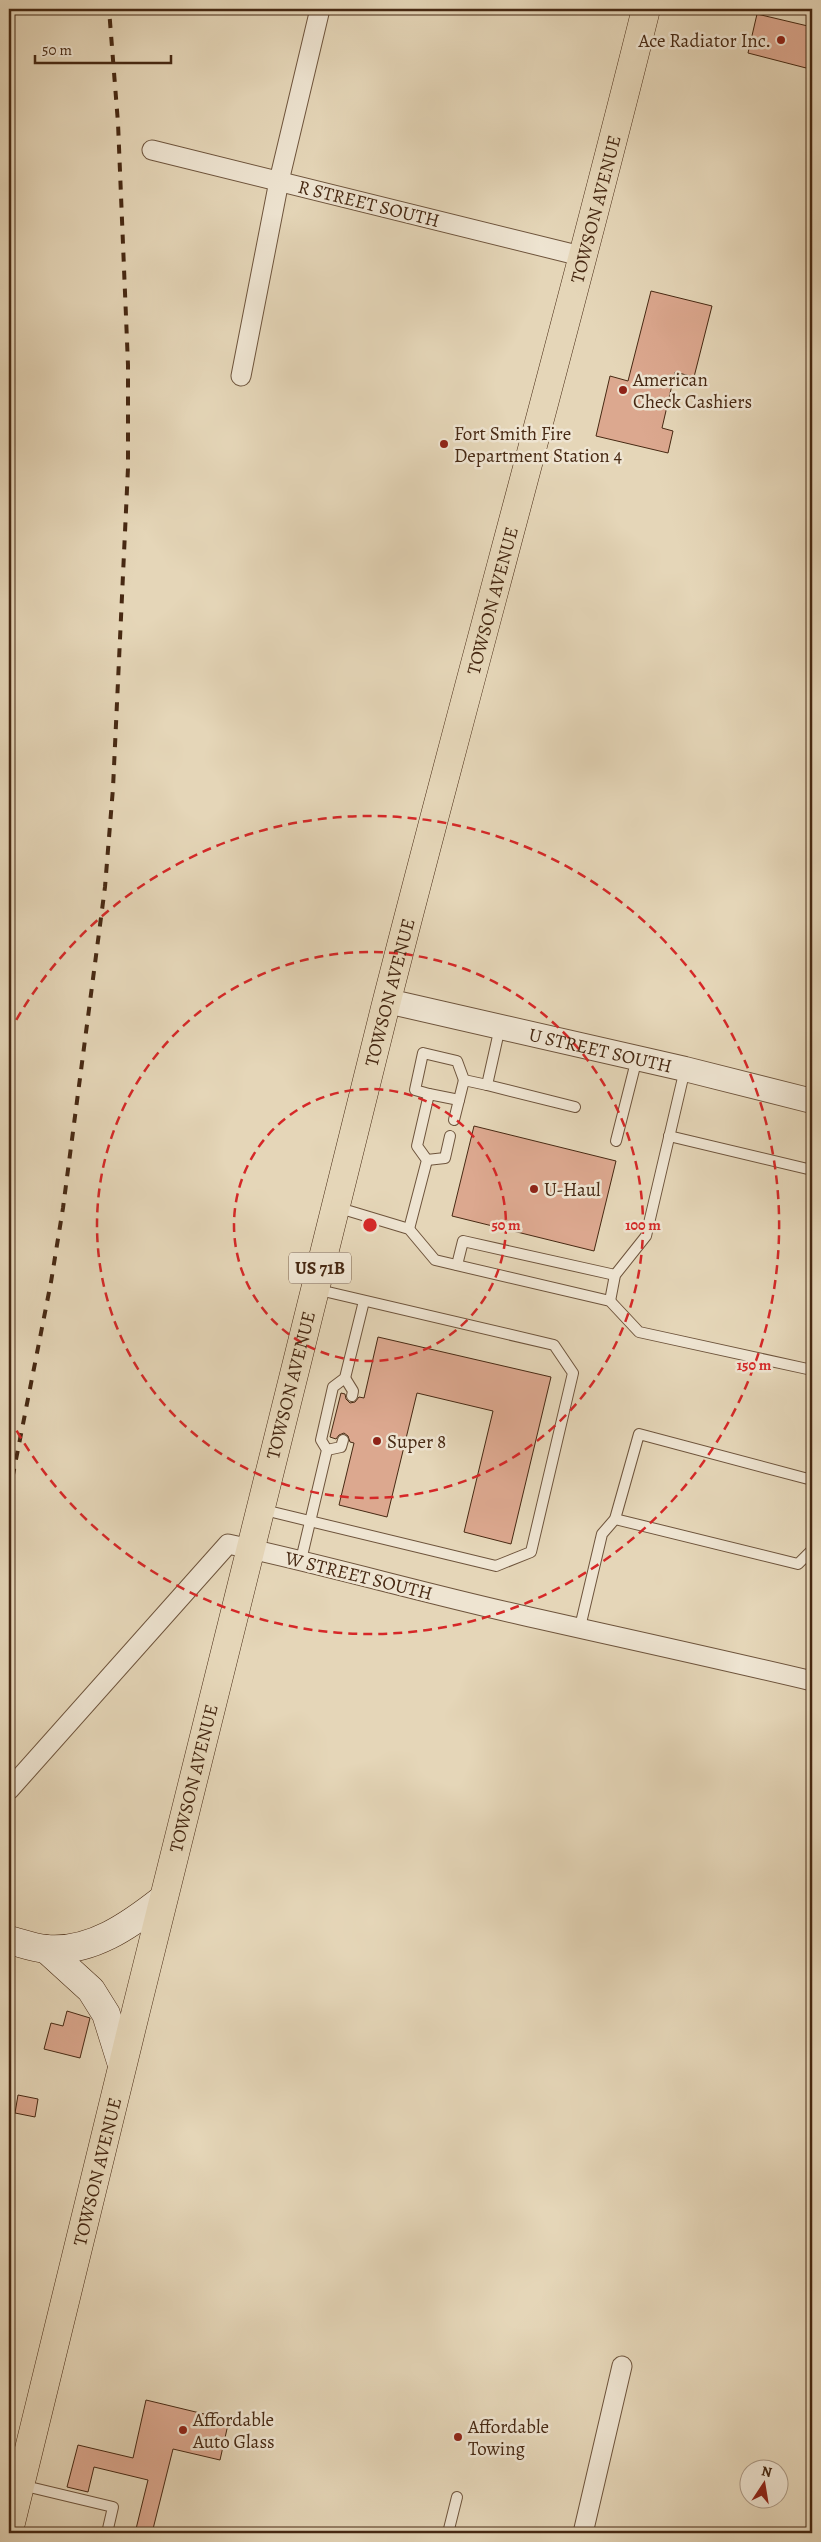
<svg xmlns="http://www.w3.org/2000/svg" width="821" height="2542" font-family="Alegreya,serif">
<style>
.building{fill:#dca88f;stroke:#472913}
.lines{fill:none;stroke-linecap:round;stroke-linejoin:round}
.service-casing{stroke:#6e543c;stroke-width:12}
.minor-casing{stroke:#6e543c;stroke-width:21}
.tertiary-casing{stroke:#6e543c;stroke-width:26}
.secondary-casing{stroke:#472913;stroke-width:29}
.primary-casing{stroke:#472913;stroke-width:29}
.service{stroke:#eee4d1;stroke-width:10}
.minor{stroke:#eee4d1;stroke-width:19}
.tertiary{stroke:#eee4d1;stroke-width:24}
.secondary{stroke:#eee4d1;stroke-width:28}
.primary{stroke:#e5d6b8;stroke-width:28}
.rail{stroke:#472913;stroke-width:4;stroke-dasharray:9 9;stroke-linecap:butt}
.ring{fill:none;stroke:#d62828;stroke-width:2.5;stroke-dasharray:9 6}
.poi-dot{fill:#8f2418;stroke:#eee4d1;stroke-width:2}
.labels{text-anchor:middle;stroke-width:5;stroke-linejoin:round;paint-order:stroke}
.shield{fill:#eee4d1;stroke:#79614c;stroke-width:1}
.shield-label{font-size:18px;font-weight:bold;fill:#472913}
.poi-label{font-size:19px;fill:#472913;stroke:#eee4d1;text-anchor:start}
.street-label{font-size:19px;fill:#472913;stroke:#eee4d1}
.centre{fill:#d62828;stroke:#eee4d1;stroke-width:2.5}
.ring-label{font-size:15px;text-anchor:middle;font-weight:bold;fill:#d62828;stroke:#eee4d1;stroke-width:5;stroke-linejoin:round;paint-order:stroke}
</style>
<rect width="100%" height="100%" fill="#e5d6b8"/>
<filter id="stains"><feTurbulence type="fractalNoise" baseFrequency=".004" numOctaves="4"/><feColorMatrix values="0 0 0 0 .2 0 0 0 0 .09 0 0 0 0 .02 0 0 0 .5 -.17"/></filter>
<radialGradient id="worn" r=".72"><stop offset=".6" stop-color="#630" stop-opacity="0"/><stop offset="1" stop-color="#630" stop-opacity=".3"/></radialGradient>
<g class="building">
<path d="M757,14L812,27L810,69L748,53Z"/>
<path d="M651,291L712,306L694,377L675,372L662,428L673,431L668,453L596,436L610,376L628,381Z"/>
<path d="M474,1126L616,1161L594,1251L452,1216Z"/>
<path d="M378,1337L551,1377L511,1544L464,1532L493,1411L417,1393L387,1517L339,1505L354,1443L350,1442L348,1436L344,1433L339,1435L336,1439L330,1437L341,1393L345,1394L346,1399L350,1403L355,1402L359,1397L364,1398Z"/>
<path d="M67,2011L90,2018L80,2058L44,2049L51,2023L63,2026Z"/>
<path d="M18,2095L38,2099L35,2117L15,2113Z"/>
<path d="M146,2400L229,2420L220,2460L173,2449L152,2533H135L148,2480L94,2467L88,2492L67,2487L78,2445L133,2458Z"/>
</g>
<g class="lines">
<g class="service-casing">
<g id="service">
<path d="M487,1085L575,1107"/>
<path d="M429,1094L415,1090L423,1053L457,1061L464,1080"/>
<path d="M454,1120L464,1080L487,1085L500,1027"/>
<path d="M669,1136L812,1170"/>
<path d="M616,1141L637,1058"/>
<path d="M427,1160L445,1158L450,1136"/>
<path d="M336,1207L409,1229L435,1260L610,1301L639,1332L812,1370"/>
<path d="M409,1229L427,1160L417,1146L429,1094L459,1100"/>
<path d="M457,1265L463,1241L615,1275"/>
<path d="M610,1301L615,1275L646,1236L685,1069"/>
<path d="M345,1378L353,1391L352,1396"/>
<path d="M327,1450L341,1447L343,1440"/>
<path d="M260,1509L496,1566L531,1552L573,1373L554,1345L315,1289"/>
<path d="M615,1519L798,1564L812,1550"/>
<path d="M301,1560L327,1450L321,1440L333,1387L345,1378L364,1301"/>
<path d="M580,1627L602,1534L615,1519L639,1434L812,1480"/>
<path d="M21,2485L113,2507L107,2533"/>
<path d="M448,2533L457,2497"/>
</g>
</g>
<g class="minor-casing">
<g id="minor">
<path d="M152,150L585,257"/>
<path d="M241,376L279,181L320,9"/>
<path d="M9,1790L228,1544C326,1565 423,1593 521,1615C618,1637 715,1658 812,1681"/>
<path d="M583,2533L622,2366"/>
</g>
</g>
<g class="tertiary-casing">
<g id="tertiary">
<path id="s1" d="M387,1001L685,1069L812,1101"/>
</g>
</g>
<g class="secondary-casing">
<g id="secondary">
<path d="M9,1940C21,1943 34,1948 46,1949C91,1953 130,1925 163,1899"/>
<path d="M46,1949L91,1990L106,2014L122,2065"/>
</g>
</g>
<g class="primary-casing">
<g id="primary">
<path id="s2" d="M9,2531C133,2023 256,1515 385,1008C470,674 563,343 646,9"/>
</g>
</g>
<use href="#service" class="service"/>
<use href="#minor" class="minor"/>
<use href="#tertiary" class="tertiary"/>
<use href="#secondary" class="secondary"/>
<use href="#primary" class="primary"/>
<path class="rail" d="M9,1495L51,1282L63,1208L105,887L113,788L128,468V365L118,123L109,9"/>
</g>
<g class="ring">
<circle cx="370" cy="1225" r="136"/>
<circle cx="370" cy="1225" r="273"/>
<path d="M9 1033A409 409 0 1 1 9 1417"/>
</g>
<g class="poi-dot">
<circle cx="781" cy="40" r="5"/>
<circle cx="623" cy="390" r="5"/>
<circle cx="444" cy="444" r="5"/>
<circle cx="534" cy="1189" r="5"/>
<circle cx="377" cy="1441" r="5"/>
<circle cx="183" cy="2430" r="5"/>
<circle cx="458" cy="2437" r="5"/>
</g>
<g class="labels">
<rect class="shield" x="289" y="1252.5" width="62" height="31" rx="4"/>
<g class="shield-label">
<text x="320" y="1274">US 71B</text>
</g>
<g class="poi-label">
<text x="771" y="47" text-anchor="end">Ace Radiator Inc.</text>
<text x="633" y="386">American<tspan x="633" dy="22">Check Cashiers</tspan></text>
<text x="454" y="440">Fort Smith Fire<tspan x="454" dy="22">Department Station 4</tspan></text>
<text x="544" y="1196">U-Haul</text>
<text x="387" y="1448">Super 8</text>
<text x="193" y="2426">Affordable<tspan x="193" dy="22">Auto Glass</tspan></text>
<text x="468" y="2433">Affordable<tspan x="468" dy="22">Towing</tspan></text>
</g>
<g class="street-label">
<text transform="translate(369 203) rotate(14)" y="7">R STREET SOUTH</text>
<text dy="7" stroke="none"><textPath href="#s2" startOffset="2395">TOWSON AVENUE</textPath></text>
<text dy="7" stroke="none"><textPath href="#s2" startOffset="1990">TOWSON AVENUE</textPath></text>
<text dy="7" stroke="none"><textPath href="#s2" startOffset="1585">TOWSON AVENUE</textPath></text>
<text dy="7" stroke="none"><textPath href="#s1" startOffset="219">U STREET SOUTH</textPath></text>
<text dy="7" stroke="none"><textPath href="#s2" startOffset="1180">TOWSON AVENUE</textPath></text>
<text transform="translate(359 1575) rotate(14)" y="7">W STREET SOUTH</text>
<text dy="7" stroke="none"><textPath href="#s2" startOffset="775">TOWSON AVENUE</textPath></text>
<text dy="7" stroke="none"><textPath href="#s2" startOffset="370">TOWSON AVENUE</textPath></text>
</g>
</g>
<circle cx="370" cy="1225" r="8" class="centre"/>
<g class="ring-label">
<text x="506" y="1230">50 m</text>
<text x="643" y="1230">100 m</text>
<text x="754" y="1370">150 m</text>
</g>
<rect width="821" height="2542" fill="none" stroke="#e5d6b8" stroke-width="30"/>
<rect x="10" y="10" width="801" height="2522" fill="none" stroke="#472913" stroke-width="2.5"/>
<rect x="15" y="15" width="791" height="2512" fill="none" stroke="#472913"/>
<g transform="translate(764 2484) rotate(12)"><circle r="24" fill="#eee4d1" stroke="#ab9985"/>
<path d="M0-4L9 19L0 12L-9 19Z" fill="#8f2418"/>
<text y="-8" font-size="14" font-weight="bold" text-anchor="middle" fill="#472913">N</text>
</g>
<path d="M35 55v8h136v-8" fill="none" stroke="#472913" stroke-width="2.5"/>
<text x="42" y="55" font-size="15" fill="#472913" stroke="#eee4d1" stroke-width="4" paint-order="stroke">50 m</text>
<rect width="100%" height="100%" filter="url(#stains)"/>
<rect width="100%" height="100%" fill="url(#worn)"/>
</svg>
